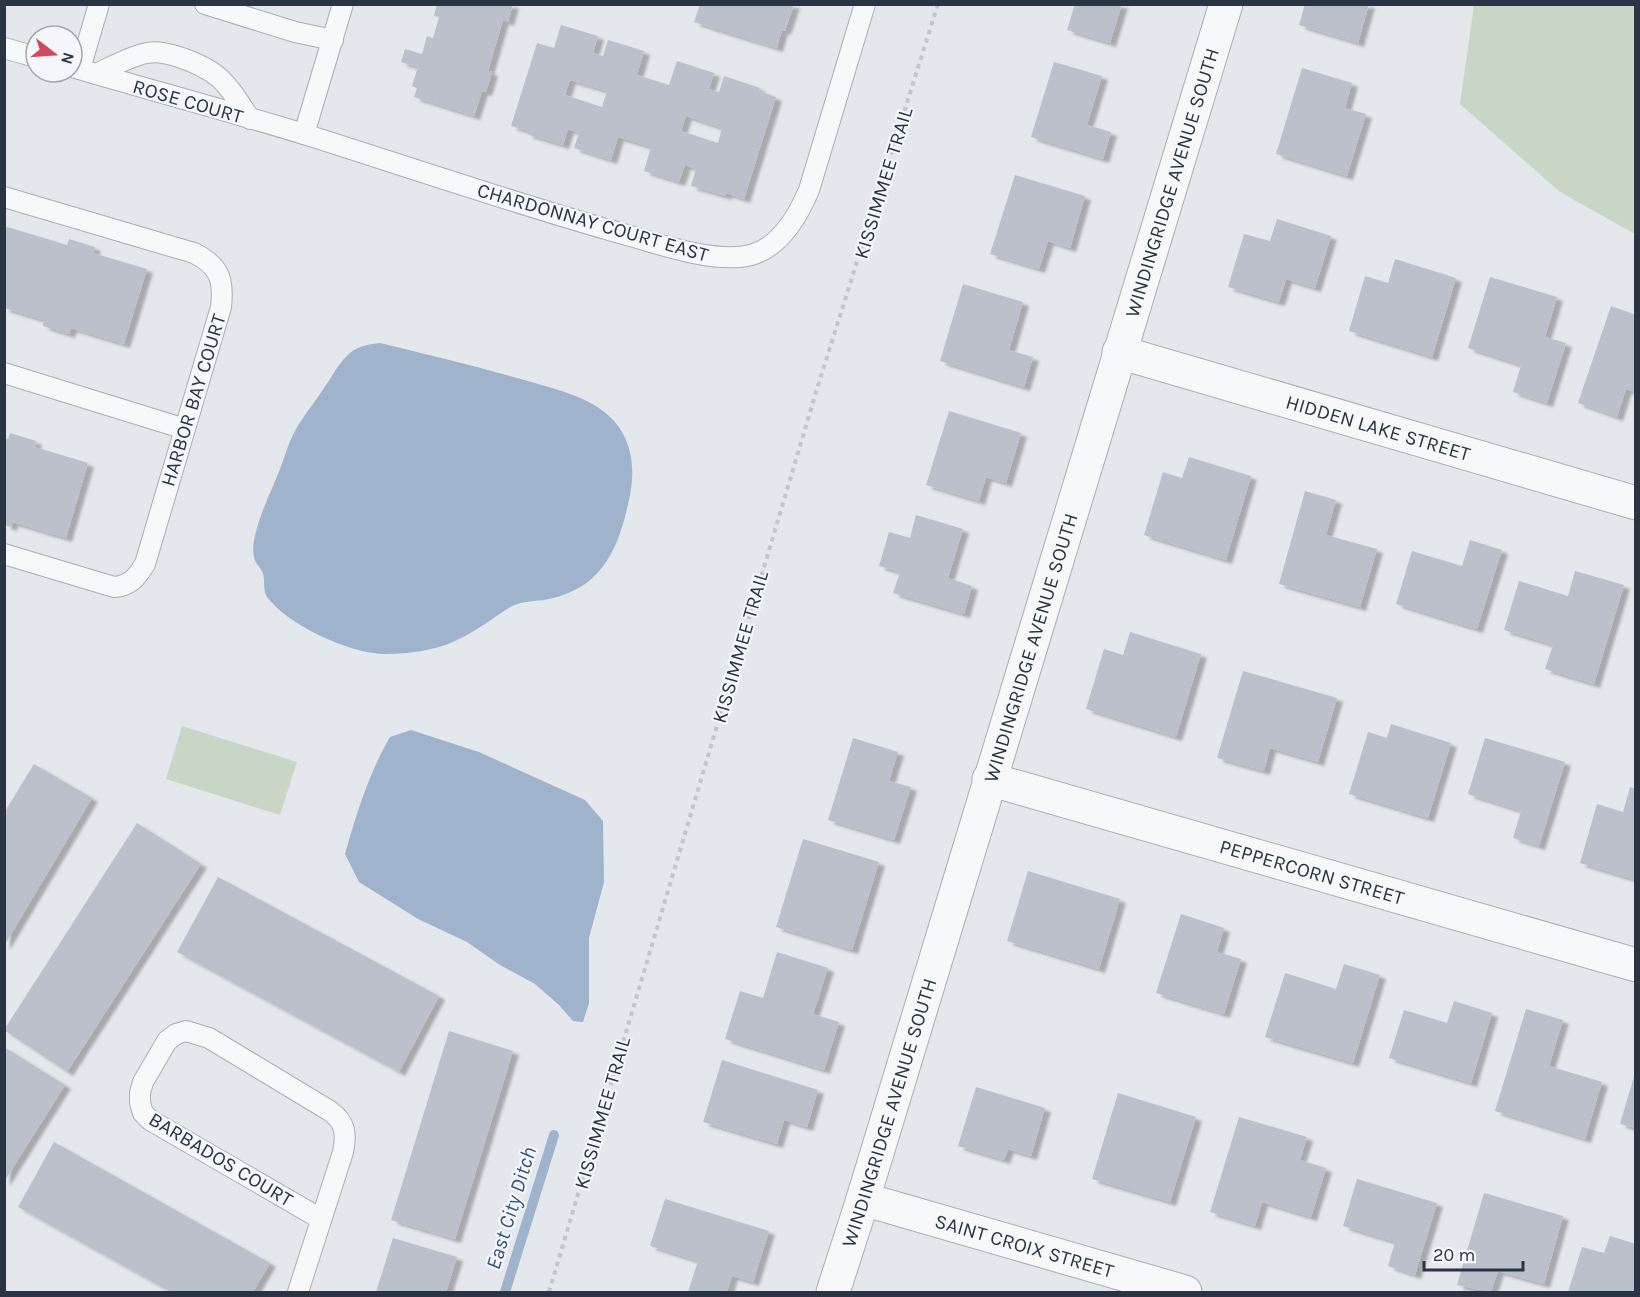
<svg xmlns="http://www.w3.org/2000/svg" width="1640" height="1297" font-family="Karla,sans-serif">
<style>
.green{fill:#c9d6c5}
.water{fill:#9fb4cc}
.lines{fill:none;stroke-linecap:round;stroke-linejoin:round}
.stream{stroke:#9fb4cc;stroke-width:10}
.building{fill:#bbc0ca;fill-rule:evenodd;filter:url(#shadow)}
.service-casing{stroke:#a9aeb7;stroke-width:22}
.minor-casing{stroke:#a9aeb7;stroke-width:35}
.path{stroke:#c2c5cb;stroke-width:4;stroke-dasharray:4.5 4.5;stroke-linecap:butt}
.service{stroke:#f7f8fa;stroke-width:20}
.minor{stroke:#f7f8fa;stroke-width:33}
.labels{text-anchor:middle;stroke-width:4.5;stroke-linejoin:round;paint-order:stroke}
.street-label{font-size:20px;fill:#2b3445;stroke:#f4f6f9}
.water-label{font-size:21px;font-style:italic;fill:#34527a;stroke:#f4f6f9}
</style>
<defs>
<filter id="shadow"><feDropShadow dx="6" dy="4" stdDeviation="1.5" flood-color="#0004"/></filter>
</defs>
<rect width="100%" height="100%" fill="#e4e7ec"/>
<g class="green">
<path d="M1474,5H1635V234L1560,192L1460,104Z"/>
<path d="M182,726L297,762L280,815L166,779Z"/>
</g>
<g class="water">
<path d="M380,343C430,355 479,367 528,381C554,389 587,396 608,415C633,437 636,470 629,500C622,531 614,560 589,581C578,590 563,596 549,599C535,602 520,600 507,609C483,625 460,643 431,649C415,653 398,654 382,654C347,652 288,625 267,597C262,589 266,579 262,571C259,566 255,563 254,557C253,553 253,545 254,541C258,517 271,492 280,469C285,456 289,441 296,429C304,415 315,402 324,388C332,377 339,362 350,353C358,346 370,344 380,343Z"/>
<path d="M411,730L479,752L585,800L603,821L604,882L589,938V1003L583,1022L573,1021L559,1005L535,984L500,965L467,942L418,919L359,882L345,854C356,815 369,773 390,737Z"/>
</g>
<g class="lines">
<path class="stream" d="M505,1292L554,1135"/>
</g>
<g class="building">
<path d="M437,4H513L508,22L503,20L488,71L492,72L486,92L482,91L474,116L414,97L417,88L412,86L418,67L401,62L405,49L422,54L427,36L433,38L439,17L434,16Z"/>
<path d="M700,4H794L785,31L782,30L777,48L694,22Z"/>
<path d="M1075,4H1122L1110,43L1067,30Z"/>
<path d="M1305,4H1369L1358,43L1299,25Z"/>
<path d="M561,25L598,36L593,53L603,56L608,40L644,51L637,75L669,85L677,61L714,73L709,89L719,92L724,76L760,88L759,91L776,97L744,199L726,193V196L691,186L696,169L685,165L679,182L644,171L651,147L618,137L611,160L574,148L579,133L568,129L563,145L527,134L528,131L511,126L537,43L554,48ZM570,80L607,91L602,107L565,95ZM686,116L722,128L718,143L681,131Z"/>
<path d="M1054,62L1102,76L1087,125L1111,132L1103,159L1031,137Z"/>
<path d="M1302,68L1352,83L1345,108L1366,114L1347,176L1276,154Z"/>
<path d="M1015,175L1085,196L1070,248L1048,241L1039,269L990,254Z"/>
<path d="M1277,219L1331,236L1315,288L1286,279L1279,302L1228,287L1244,234L1270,241Z"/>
<path d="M4,226L67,245L69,239L95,247L93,253L147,269L124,344L71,328L69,334L43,326L44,320L4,308Z"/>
<path d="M1395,259L1456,278L1432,357L1349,331L1365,276L1388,283Z"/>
<path d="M1490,277L1557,297L1545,337L1566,343L1547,403L1513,392L1521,365L1468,348Z"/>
<path d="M963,284L1023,302L1009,350L1033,357L1024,387L940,361Z"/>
<path d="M1611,306L1636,315V392L1626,389L1617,417L1578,403Z"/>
<path d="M949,411L1021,433L1006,483L986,477L979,501L926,485Z"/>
<path d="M10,433L36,441L35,447L88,463L66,538L12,522L11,527L5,525V438L8,439Z"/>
<path d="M1189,457L1251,476L1226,560L1144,535L1163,472L1182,478Z"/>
<path d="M1305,491L1336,500L1326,535L1377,549L1360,607L1279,584Z"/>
<path d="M916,515L963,529L948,578L972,586L964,614L893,593L900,572L879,566L889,532L910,538Z"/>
<path d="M1470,540L1502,550L1477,629L1396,604L1412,551L1462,566Z"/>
<path d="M1575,571L1624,585L1594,684L1545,669L1553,645L1504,630L1519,581L1568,596Z"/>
<path d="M1130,632L1201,654L1176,737L1086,709L1104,649L1123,655Z"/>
<path d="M1243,671L1337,698L1318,762L1270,748L1264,771L1217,758Z"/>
<path d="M1391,724L1451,743L1428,818L1349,794L1368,732L1387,738Z"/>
<path d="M853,738L898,752L889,781L911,787L894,840L828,820Z"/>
<path d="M1485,738L1565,762L1539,846L1513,838L1521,811L1468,794Z"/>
<path d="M34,764L92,798L4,946V813Z"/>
<path d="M1630,787L1636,789V880L1580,863L1597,804L1623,812Z"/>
<path d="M137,823L201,864L67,1072L4,1030Z"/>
<path d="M803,839L879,862L852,950L776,927Z"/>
<path d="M1028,871L1120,899L1099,969L1007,941Z"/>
<path d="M218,877L439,996L399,1072L177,952Z"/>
<path d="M1181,914L1224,928L1217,952L1241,959L1224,1014L1156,993Z"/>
<path d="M777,952L828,968L813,1014L839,1022L824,1070L725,1039L740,991L763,998Z"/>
<path d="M1344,964L1380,975L1353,1063L1265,1037L1285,973L1336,989Z"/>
<path d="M1454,1001L1492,1013L1471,1083L1389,1058L1404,1010L1447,1023Z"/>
<path d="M1526,1009L1563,1020L1549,1066L1602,1082L1585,1139L1495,1111Z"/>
<path d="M449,1031L513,1051L455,1239L391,1220Z"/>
<path d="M4,1047L65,1085L4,1182Z"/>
<path d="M722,1060L818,1090L807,1127L784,1120L777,1144L703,1122Z"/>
<path d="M1635,1073H1636V1128L1620,1124Z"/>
<path d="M976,1087L1045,1108L1031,1156L1008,1149L1004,1160L958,1146Z"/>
<path d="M1118,1093L1196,1117L1170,1202L1092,1179Z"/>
<path d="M1239,1117L1307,1137L1300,1160L1326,1168L1311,1217L1262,1202L1255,1226L1210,1212Z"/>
<path d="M54,1142L270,1263L253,1292H171L18,1207Z"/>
<path d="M1357,1179L1437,1203L1415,1275L1388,1266L1395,1242L1343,1226Z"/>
<path d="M1484,1193L1563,1216L1544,1284L1498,1271L1491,1292L1457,1285Z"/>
<path d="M665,1199L769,1231L753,1282L732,1276L727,1292H688L698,1261L650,1246Z"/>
<path d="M1610,1236L1636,1244V1292H1568L1582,1247L1604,1253Z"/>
<path d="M393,1238L457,1257L446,1292H376Z"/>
</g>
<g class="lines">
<g class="service-casing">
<g id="service">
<path d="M205,4L295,32L333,40"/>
<path d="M4,48L36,57"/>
<path d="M72,67C150,90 229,111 307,135C408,167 508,201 609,230C648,240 712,265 751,255C780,247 798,216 809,190L865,4"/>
<path d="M80,69L99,4"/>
<path d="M96,74C112,67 130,56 147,53C159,51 169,54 179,57C221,71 227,84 250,119"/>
<path d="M304,134L343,4"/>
<path d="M4,197L194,253C220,266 224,280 221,307L145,564C137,577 130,586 114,587L4,554"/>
<path d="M4,373L185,429"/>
<path d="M298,1292L343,1152C347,1133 345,1122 330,1111L209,1038L186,1031L176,1034L167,1041L143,1082L140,1093V1103L143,1113L150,1120L321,1219"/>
</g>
</g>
<g class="minor-casing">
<g id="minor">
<path id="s1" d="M1119,352L1636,503"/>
<path id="s2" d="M989,779L1636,965"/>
<path id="s3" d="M863,1199L1185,1292"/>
<path id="s4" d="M833,1292L863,1199L1226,4"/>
</g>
</g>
<path class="path" d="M549,1292L816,392L938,4"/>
<use href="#service" class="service"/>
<use href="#minor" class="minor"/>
</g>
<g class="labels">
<g class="street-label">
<text transform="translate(188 101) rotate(16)" y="7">ROSE COURT</text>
<text transform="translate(883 183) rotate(-73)" y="7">KISSIMMEE TRAIL</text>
<text dy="7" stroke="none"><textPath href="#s4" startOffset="1160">WINDINGRIDGE AVENUE SOUTH</textPath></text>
<text transform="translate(593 222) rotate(16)" y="7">CHARDONNAY COURT EAST</text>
<text transform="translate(193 400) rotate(-73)" y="7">HARBOR BAY COURT</text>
<text dy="7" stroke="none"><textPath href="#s1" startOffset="270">HIDDEN LAKE STREET</textPath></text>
<text transform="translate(740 647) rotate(-74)" y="7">KISSIMMEE TRAIL</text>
<text dy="7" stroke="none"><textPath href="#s4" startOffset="674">WINDINGRIDGE AVENUE SOUTH</textPath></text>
<text dy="7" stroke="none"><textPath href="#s2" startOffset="336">PEPPERCORN STREET</textPath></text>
<text transform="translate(602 1113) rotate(-74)" y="7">KISSIMMEE TRAIL</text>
<text dy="7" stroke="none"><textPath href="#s4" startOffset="188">WINDINGRIDGE AVENUE SOUTH</textPath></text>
<text transform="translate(221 1159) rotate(31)" y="7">BARBADOS COURT</text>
<text dy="7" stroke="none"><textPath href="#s3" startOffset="168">SAINT CROIX STREET</textPath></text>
</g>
<g class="water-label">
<text transform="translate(511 1208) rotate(-73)" y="7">East City Ditch</text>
</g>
</g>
<rect width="1640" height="1297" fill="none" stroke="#2b3445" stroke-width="12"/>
<g transform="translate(54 54) rotate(107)"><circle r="28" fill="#f4f6f9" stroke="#a4a8b1" stroke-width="1.5"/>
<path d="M0-4.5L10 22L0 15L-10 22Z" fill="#d1495b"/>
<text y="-9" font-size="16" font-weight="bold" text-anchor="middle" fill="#2b3445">N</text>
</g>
<path d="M1424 1261v9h99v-9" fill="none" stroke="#2b3445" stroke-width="3"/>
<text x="1433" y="1261" font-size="18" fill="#2b3445" stroke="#f4f6f9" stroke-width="4.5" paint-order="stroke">20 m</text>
</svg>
